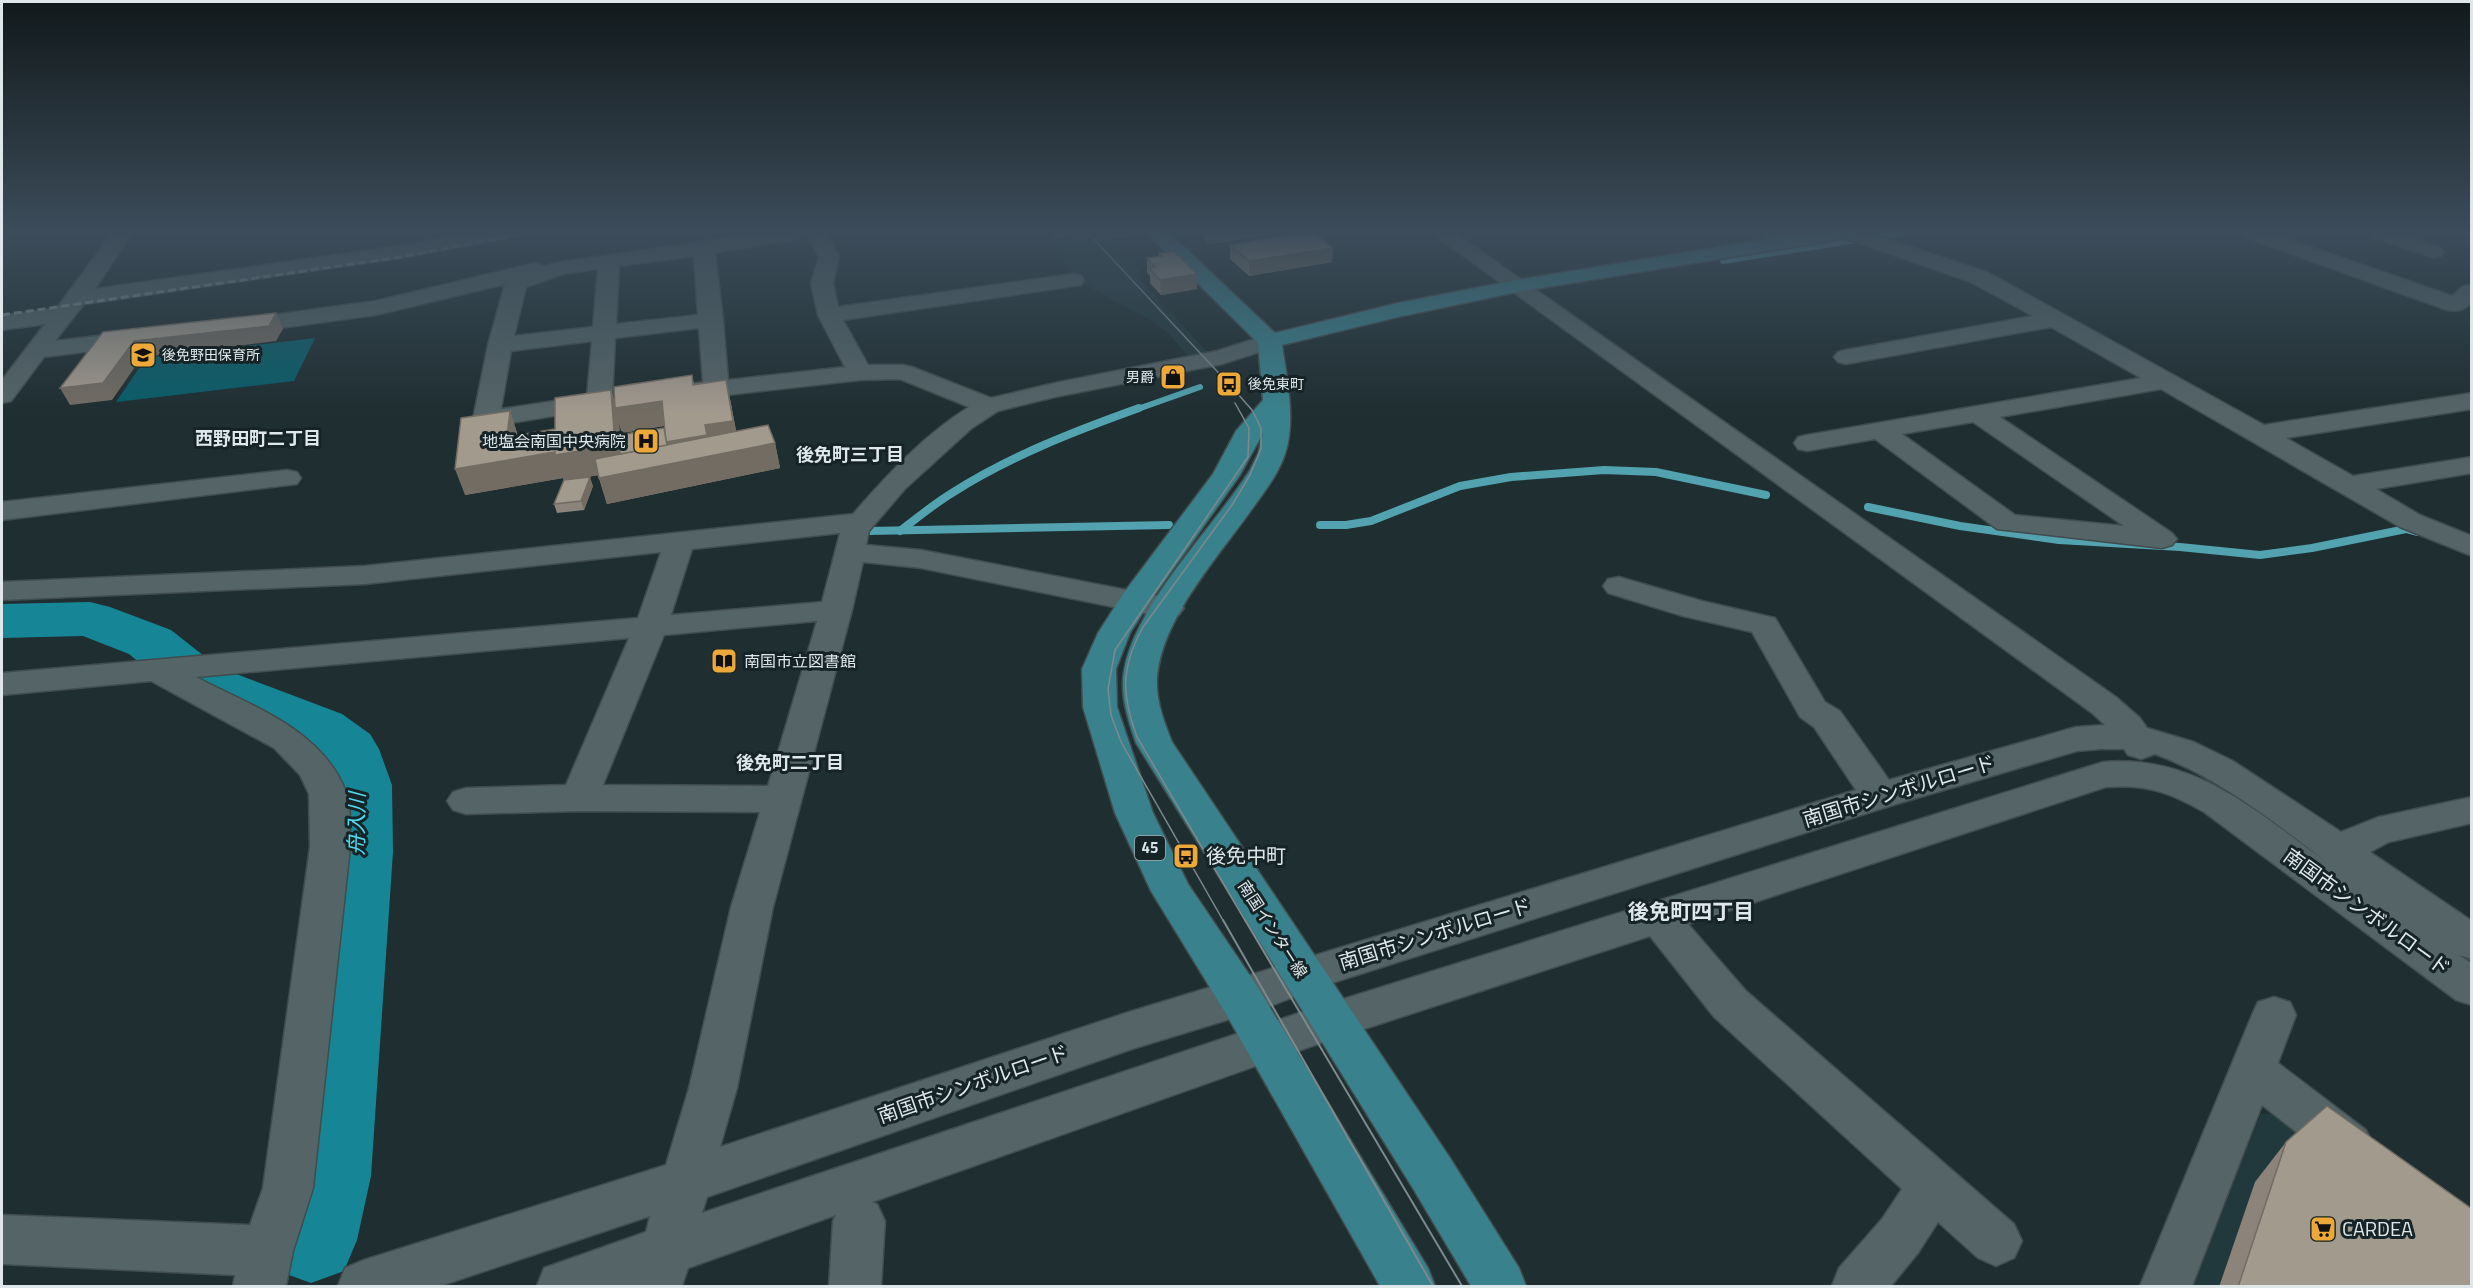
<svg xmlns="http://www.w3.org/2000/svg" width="2473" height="1288" font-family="'Titillium Web','Noto Sans JP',sans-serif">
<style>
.built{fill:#21393d}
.green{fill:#095e6a}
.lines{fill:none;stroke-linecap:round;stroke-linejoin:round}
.stream-far1{stroke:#52a3af;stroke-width:6}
.stream{stroke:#52a3af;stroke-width:8}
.river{fill:#168696;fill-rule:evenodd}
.minor-casing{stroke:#404c4e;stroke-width:3}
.major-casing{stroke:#404c4e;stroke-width:3}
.minor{fill:#546467;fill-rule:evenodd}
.major{fill:#39828d;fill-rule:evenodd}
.tram-far1{stroke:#7d898c;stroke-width:1.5}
.tram{stroke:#7d898c;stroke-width:2}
.rail{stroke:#7d898c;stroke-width:3;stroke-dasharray:8 4;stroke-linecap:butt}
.wall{fill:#8c847a;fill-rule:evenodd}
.shaded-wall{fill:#726c63}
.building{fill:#a39a8e;stroke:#726c63;stroke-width:1.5}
.labels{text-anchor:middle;stroke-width:6;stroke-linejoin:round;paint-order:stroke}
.far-poi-label{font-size:14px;fill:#dee7e9;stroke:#162427;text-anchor:start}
.shield{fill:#162427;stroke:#a2acaf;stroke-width:1.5}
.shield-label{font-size:15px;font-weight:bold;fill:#dee7e9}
.poi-label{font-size:16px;fill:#dee7e9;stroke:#162427;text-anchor:end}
.street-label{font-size:16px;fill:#dee7e9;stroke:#162427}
.neighbourhood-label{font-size:18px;font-weight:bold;fill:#dee7e9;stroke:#162427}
.near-street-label{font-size:20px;fill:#dee7e9;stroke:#162427}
.near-poi-label{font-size:20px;fill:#dee7e9;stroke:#162427;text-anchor:start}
.near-water-label{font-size:21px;font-style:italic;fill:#51d8ed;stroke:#162427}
.near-neighbourhood-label{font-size:21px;font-weight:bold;fill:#dee7e9;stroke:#162427}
</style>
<rect width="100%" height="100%" fill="#1f2e31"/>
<g class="built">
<path d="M1045,233H1104L1141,272L1135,274L1210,355L1190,358L1166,331L1148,319L1082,283L1069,270Z"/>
<path d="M2288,1113L2471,1286H2189L2261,1114Z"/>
</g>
<path class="green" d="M315,338L294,381L116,402L146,358Z"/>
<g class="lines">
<g class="stream-far1">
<path d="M1723,261L1902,233"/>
<path d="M1135,410L1200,387"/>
</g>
<g class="stream">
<path d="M1868,507L1960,526L2059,540L2180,547L2260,555L2312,548L2406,529L2417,532"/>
<path d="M1320,525H1346L1371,521L1460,486L1511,477L1604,470L1656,472L1766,495"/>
<path d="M869,531L1169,525"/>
<path d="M900,531C917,518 934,504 952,493C1010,456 1075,431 1139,408"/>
</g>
<path class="river" d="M90,602L110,607L171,630L218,667L342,714L370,734L379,749L392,785L393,852L371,1176L357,1240L344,1271L311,1283L278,1271L265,1240L283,1176L323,852L326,785L318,759L298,744L176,693L129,654L83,636L2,638V604Z"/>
<g class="minor-casing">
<g id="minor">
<path d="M112,233H132L95,289L405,245L469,233H513L510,237L503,239L405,257L84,304L55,341L140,331L148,333L152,338L148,343L140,345L44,357L11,401L2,403V380L45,324L2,330V316L57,308Z"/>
<path d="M762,233H827L839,257L833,283L838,307L1073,274L1081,275L1084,280L1081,285L1073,286L843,320L868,365H903L912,367L991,398L1055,383L1217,351L1270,334L1278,336L1282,341L1278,346L1222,364L1055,397L998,411L972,428L905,489L869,531L866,545L921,550L1168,598L1179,601L1184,608L1179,615L1168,618L921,568L863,562L852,610L773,907L737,1088L720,1147L1129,1012L1856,790L1814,727L1800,717L1752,632L1683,616L1608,593L1603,586L1608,579L1619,577L1702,601L1775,618L1825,702L1840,711L1889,780L2076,727L2105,725L2092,713L1432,233H1455L2116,697L2140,718L2147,728L2194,742L2233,761L2341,832L2379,817L2472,797V823L2389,842L2370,852L2472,921V959L2459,955L2472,964V1005L2456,1000L2204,812C2169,792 2146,784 2106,787L1688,924L1746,991L2014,1224L2022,1241L2014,1258L1996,1266L1978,1258L1938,1222L1918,1253L1891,1286H1832L1839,1268L1882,1219L1902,1189L1714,1017L1650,936L1315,1045L872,1202L877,1204L885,1221L881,1286H829L833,1221L836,1215L688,1268L682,1286H537L544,1268L646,1232L650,1216L440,1286H338L345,1268L364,1260L666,1165L689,1088L731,907L760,812L579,811L466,814L453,810L447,801L453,792L466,788L566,785L629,638L196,677C251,706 322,729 346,792C352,807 349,830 350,847L313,1188L293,1251L286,1286H233L235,1275L2,1264V1215L250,1225L263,1188L310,847L309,794L300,775L274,748L151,681L2,695V673L638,618L661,552L365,584L2,600V582L365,566L853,514C887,475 925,434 969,407L900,379L860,380L683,400L674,397L670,392L674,387L703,382L699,328L615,338L612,402L608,407L486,427L477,424L473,419L488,345L505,284L376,315L236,334L228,332L225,327L228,322L236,320L376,301L535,263L544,266L560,262ZM807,234L819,257L811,283L818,315L845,367L728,380L723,320L715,253L798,239ZM694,256L698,315L616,324L619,266ZM598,269L593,327L514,336L526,287L563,274ZM592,341L587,396L501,409L511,351ZM840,533L822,602L671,615L692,549ZM817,621L768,786L603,785L664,635ZM2101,749H2124L2128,755L2141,759L2155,754C2217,777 2272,820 2324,860C2254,810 2194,754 2103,762L1308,1010L702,1213L707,1197L1132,1049L1263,1009L1316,988L1893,805L2077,751Z"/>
<path d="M1761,233H1787L1797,241L1794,245C1783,248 1768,243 1761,233Z"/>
<path d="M1838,233H1869L1987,272L2264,425L2472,393V409L2286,438L2353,476L2472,457V473L2376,489L2420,515L2472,536V556L2400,527L2161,389L2000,417L2172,533L2177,539L2172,545L2162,548L1997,529L1875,439L1807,451L1798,449L1794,443L1798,437L1807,435L2141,378L2051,327L1846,364L1838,362L1834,357L1838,352L1846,350L2033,316L1971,282L1841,237ZM1973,422L2124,526L2015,515L1902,434Z"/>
<path d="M2241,233H2271L2452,296L2464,286L2472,285V303C2463,310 2458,312 2447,310L2244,237Z"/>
<path d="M2368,233H2398L2441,248L2444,252L2441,256L2434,258L2371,237Z"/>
<path d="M287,470L297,472L301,478L297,484L2,520V502Z"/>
<path d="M2274,997L2290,1002L2296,1015L2278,1063L2366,1130L2373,1145L2366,1160L2349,1167L2332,1160L2262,1105L2192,1286H2140L2252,1015L2258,1002Z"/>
</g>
</g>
<g class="major-casing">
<path id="major" d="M1147,233H1169L1275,333L1398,303L1517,280L1804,233H1852L1849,237L1842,239L1517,292L1398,317L1282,345C1287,379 1296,421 1285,454C1278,475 1264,492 1252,509C1219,556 1160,620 1157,680C1156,701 1164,722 1172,742L1450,1158L1519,1268L1526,1286H1471L1414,1190L1136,743C1129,723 1122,702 1123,680C1128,611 1213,529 1250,470L1258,454L1263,433L1240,475L1149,603L1130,633L1116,669L1117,707L1153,813L1188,884L1257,986L1428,1268L1435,1286H1380L1225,1012L1151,891L1115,813L1083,707L1082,669L1098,633L1123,594L1213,474L1236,431L1263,400L1258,343Z"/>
</g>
<use href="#minor" class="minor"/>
<use href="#major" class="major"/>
<g class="tram-far1">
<path d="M1088,233L1229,384L1252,410L1261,428V449L1250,475L1232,505L1143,627C1121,667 1121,694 1137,737L1246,922"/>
<path d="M1224,922L1121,742L1111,715L1108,689L1115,650L1248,457L1249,428L1235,403"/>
</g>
<g class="tram">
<path d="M1223,920L1433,1286"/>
<path d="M1245,920L1462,1286"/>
</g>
<path class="rail" d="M2,315L400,257L527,233"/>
</g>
<g class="wall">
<path d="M1200,233H1288L1209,244Z"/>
<path d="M1230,245L1332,262L1249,276L1230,259Z"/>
<path d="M1159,253L1197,274V289L1161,295L1150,283V276L1147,273V258L1159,257Z"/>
<path d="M692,375L694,384L726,380L731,404L736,431L775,443L780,468L607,504L598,475L580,478L593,486L584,510L557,513L554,504L564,480L563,478L465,495L510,411L518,436L555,429L611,390L614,400ZM619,423L622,433L664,426V428L620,435Z"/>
<path d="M2286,1142L2472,1287H2219L2255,1182Z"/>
</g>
<g class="shaded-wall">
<path d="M1052,233H1067V236L1052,238Z"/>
<path d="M1112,233H1137V234L1113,238Z"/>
<path d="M1209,233H1288L1209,244Z"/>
<path d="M1333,248L1332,262L1249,276V261Z"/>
<path d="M1197,274V289L1161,295L1160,280Z"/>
<path d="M276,313L283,329L276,341L142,357L112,400L70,405L60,388L134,341Z"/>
<path d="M726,380L731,404L739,446L775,443L780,468L607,504L599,478L623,471L564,481L563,478L465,495L455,469L507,437L510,411L518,436L517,459L611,390L617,408L662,401L669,425L622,433L619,423L622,457L666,442L705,425Z"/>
<path d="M590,477L593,486L584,510L581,501Z"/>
</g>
<g class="building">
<path d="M1302,233H1314L1333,248L1249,261L1230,245Z"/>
<path d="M1174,251L1197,274L1160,280L1149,268L1155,267L1147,258L1162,256L1159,253Z"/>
<path d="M276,313L269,326L134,341L103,383L60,388L103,332Z"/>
<path d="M692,375L693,385L726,380L733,421L705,425L707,435L666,442L662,401L615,408L614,387Z"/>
<path d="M611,390L615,445L555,455V452L455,469L461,418L510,411L507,437L555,429V398Z"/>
<path d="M768,425L775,443L599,478L595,459Z"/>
<path d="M664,428L667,445L620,454L619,435Z"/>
<path d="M590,477L581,501L554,504L564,480Z"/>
<path d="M2327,1106L2472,1209V1287H2238L2286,1142Z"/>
</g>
<linearGradient id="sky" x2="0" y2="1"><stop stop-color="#11191b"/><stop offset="0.56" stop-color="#3c4c5a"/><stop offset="1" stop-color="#3c4c5a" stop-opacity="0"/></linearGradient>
<rect width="2473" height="413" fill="url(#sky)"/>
<defs>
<g id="school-square" transform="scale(1.35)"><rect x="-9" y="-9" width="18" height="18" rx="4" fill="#eca93a" stroke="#162427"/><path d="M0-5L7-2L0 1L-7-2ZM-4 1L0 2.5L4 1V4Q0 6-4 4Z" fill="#111"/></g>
<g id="shop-square" transform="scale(1.35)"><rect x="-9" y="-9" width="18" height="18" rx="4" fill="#eca93a" stroke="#162427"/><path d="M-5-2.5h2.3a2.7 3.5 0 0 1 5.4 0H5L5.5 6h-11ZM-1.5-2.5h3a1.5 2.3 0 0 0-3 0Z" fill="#111"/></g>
<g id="bus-square" transform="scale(1.35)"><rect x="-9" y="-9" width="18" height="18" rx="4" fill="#eca93a" stroke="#162427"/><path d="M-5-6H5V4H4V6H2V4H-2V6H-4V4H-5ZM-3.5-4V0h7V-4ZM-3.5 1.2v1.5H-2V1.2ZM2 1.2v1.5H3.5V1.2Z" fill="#111"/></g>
<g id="hospital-square" transform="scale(1.35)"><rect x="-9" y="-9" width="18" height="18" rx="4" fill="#eca93a" stroke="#162427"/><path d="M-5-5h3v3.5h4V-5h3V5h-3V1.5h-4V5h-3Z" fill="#111"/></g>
<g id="library-square" transform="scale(1.35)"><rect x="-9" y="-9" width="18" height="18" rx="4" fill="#eca93a" stroke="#162427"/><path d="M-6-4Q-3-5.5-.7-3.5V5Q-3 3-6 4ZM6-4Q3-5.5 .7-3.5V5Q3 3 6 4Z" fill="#111"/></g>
<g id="supermarket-square" transform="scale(1.35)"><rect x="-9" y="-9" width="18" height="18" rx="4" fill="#eca93a" stroke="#162427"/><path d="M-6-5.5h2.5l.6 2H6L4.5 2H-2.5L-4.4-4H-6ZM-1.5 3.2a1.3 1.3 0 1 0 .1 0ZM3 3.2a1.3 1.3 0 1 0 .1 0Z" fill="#111"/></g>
</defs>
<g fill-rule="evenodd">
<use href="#school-square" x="143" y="355"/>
<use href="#shop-square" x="1173" y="377"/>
<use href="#bus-square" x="1229" y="384"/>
<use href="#hospital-square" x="646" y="441"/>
<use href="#library-square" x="724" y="661"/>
<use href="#bus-square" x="1186" y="856"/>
<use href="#supermarket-square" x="2323" y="1229"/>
</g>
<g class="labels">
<g class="far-poi-label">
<text x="162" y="360">後免野田保育所</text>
<text x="1154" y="382" text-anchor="end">男爵</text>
<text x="1248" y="389">後免東町</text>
</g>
<rect class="shield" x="1135" y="836" width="30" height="24" rx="4.5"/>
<g class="shield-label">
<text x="1150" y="853">45</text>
</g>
<g class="poi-label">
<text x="626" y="447">地塩会南国中央病院</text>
<text x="744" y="667" text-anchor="start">南国市立図書館</text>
</g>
<g class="street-label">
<text transform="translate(1273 929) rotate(57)" y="6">南国インター線</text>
</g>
<g class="neighbourhood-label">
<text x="258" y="445">西野田町二丁目</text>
<text x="850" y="461">後免町三丁目</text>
<text x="790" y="769">後免町二丁目</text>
</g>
<g class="near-street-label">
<text transform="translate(1899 791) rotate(-17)" y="7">南国市シンボルロード</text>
<text transform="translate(2367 912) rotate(36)" y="7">南国市シンボルロード</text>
<text transform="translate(1435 934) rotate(-17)" y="7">南国市シンボルロード</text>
<text transform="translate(973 1084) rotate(-19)" y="7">南国市シンボルロード</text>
</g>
<g class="near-poi-label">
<text x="1206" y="863">後免中町</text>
<text x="2342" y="1236">CARDEA</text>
</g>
<g class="near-water-label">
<text transform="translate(357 824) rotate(-89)" y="7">舟入川</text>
</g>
<g class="near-neighbourhood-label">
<text x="1691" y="919">後免町四丁目</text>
</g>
</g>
<rect width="2473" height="1288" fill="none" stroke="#dee7e9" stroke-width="6"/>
</svg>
